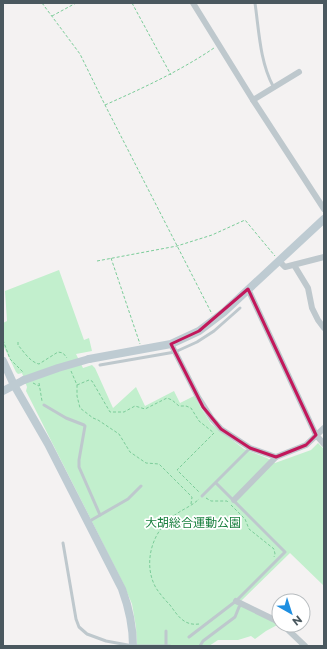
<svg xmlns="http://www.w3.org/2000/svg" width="327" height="649" font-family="Montserrat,'Noto Sans JP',sans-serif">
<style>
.green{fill:#c2efcd}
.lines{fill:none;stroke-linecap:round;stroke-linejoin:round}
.path{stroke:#7bcc99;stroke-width:1;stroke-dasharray:3 2;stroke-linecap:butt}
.lane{stroke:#bec8cd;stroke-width:3}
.street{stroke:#bec8cd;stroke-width:6}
.secondary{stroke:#becbd2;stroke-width:8}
.secondary-bridge{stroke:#becbd2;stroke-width:8}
.marked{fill:none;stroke:#c2185b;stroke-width:3;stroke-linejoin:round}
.labels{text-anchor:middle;stroke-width:3.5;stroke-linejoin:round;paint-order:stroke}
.park-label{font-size:12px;fill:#1a803f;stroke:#fff}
</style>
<rect width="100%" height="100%" fill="#f4f2f2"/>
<path class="green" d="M59,270L84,340L89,338L92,351L76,354L83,368L92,365L95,368L113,408L136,387L145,406L174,391L180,403L194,396L211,424L244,449L267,458L275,463L311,450L318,443L324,449V586L290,553L238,604L279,624L266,631L255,639L251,636L238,640H218L209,646H137L136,627L132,604L123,583L26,391L27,387L22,373L18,374L16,372L3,345V323L7,321L5,291Z"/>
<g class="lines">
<g class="path">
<path d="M42,3L80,54L105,105L212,314"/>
<path d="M132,3L171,75"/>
<path d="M52,16L76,3"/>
<path d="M105,105C143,88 180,71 214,48"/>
<path d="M111,258L140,344"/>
<path d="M97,261L177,246L212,235L245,220L275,256"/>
<path d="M3,340L10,359L24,373"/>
<path d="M18,342V345C24,352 30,362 39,364L58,352L63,353L67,358"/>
<path d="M71,371L77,385V396L80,408L93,418L98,420L119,434L130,452L146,463L159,464L192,497L191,504"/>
<path d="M33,383L39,386"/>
<path d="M39,383L42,401"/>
<path d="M77,385L89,380L92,381L110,412H124L135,406L145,409L167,398L172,400L179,406H186L191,408L199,421L214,433L177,470L199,492"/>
<path d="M206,498L211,501H227L229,503"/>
<path d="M231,505L245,519L249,529L274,549L275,554L274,557"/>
<path d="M199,624C184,626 178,616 170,605C165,600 160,594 156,588C143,565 151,534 171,518C180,510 191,507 199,499"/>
</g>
<g class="lane">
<path d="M255,3C259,31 260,62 273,86"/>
<path d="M100,365L175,352L197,342L214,331L240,308"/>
<path d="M44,405L66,418L84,425L85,426L79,460V467L100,515"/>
<path d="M202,496L250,448"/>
<path d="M88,522L128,499L141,486"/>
<path d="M63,543L76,619L79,627L87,634L106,641L133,646H170"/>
<path d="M166,631V646"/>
<path d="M189,637L236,601L285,552L216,483"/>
<path d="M200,646L203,641L235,617L239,607L242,604"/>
</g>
<g class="street">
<path d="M193,3L253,100L324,209"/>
<path d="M253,100L299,72"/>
<path d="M279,261L285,267L324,257"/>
<path d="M294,265L308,288L312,308L318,320L324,328"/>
<path d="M248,289L316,435L324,444"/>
<path d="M171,344L198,397L212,419L221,429L250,448L276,457"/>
<path d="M234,500L276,457L306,445L324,428"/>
<path d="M236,601L279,622"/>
<path d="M283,625L305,646"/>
</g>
<g class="secondary">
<path d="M89,359L171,344L199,331L224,312L324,219"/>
<path d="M3,361L14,385L48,444L122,589C129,608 133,626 133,646"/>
<path d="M3,391L24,380"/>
</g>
<path class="secondary-bridge" d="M24,380L58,368L89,359"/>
</g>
<path class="marked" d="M248,289L316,435L306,445L276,457L250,448L221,429L203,407L171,344L199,331Z"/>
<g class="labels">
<g class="park-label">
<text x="193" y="527">大胡総合運動公園</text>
</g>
</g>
<rect width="327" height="649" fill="none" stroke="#4a585f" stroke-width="8"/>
<g transform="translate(291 613) rotate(141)"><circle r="19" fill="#ffffff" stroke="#b7bcbf"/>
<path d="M0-3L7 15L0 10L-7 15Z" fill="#1f8fe1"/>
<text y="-6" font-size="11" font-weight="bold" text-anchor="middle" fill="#4a585f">N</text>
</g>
</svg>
